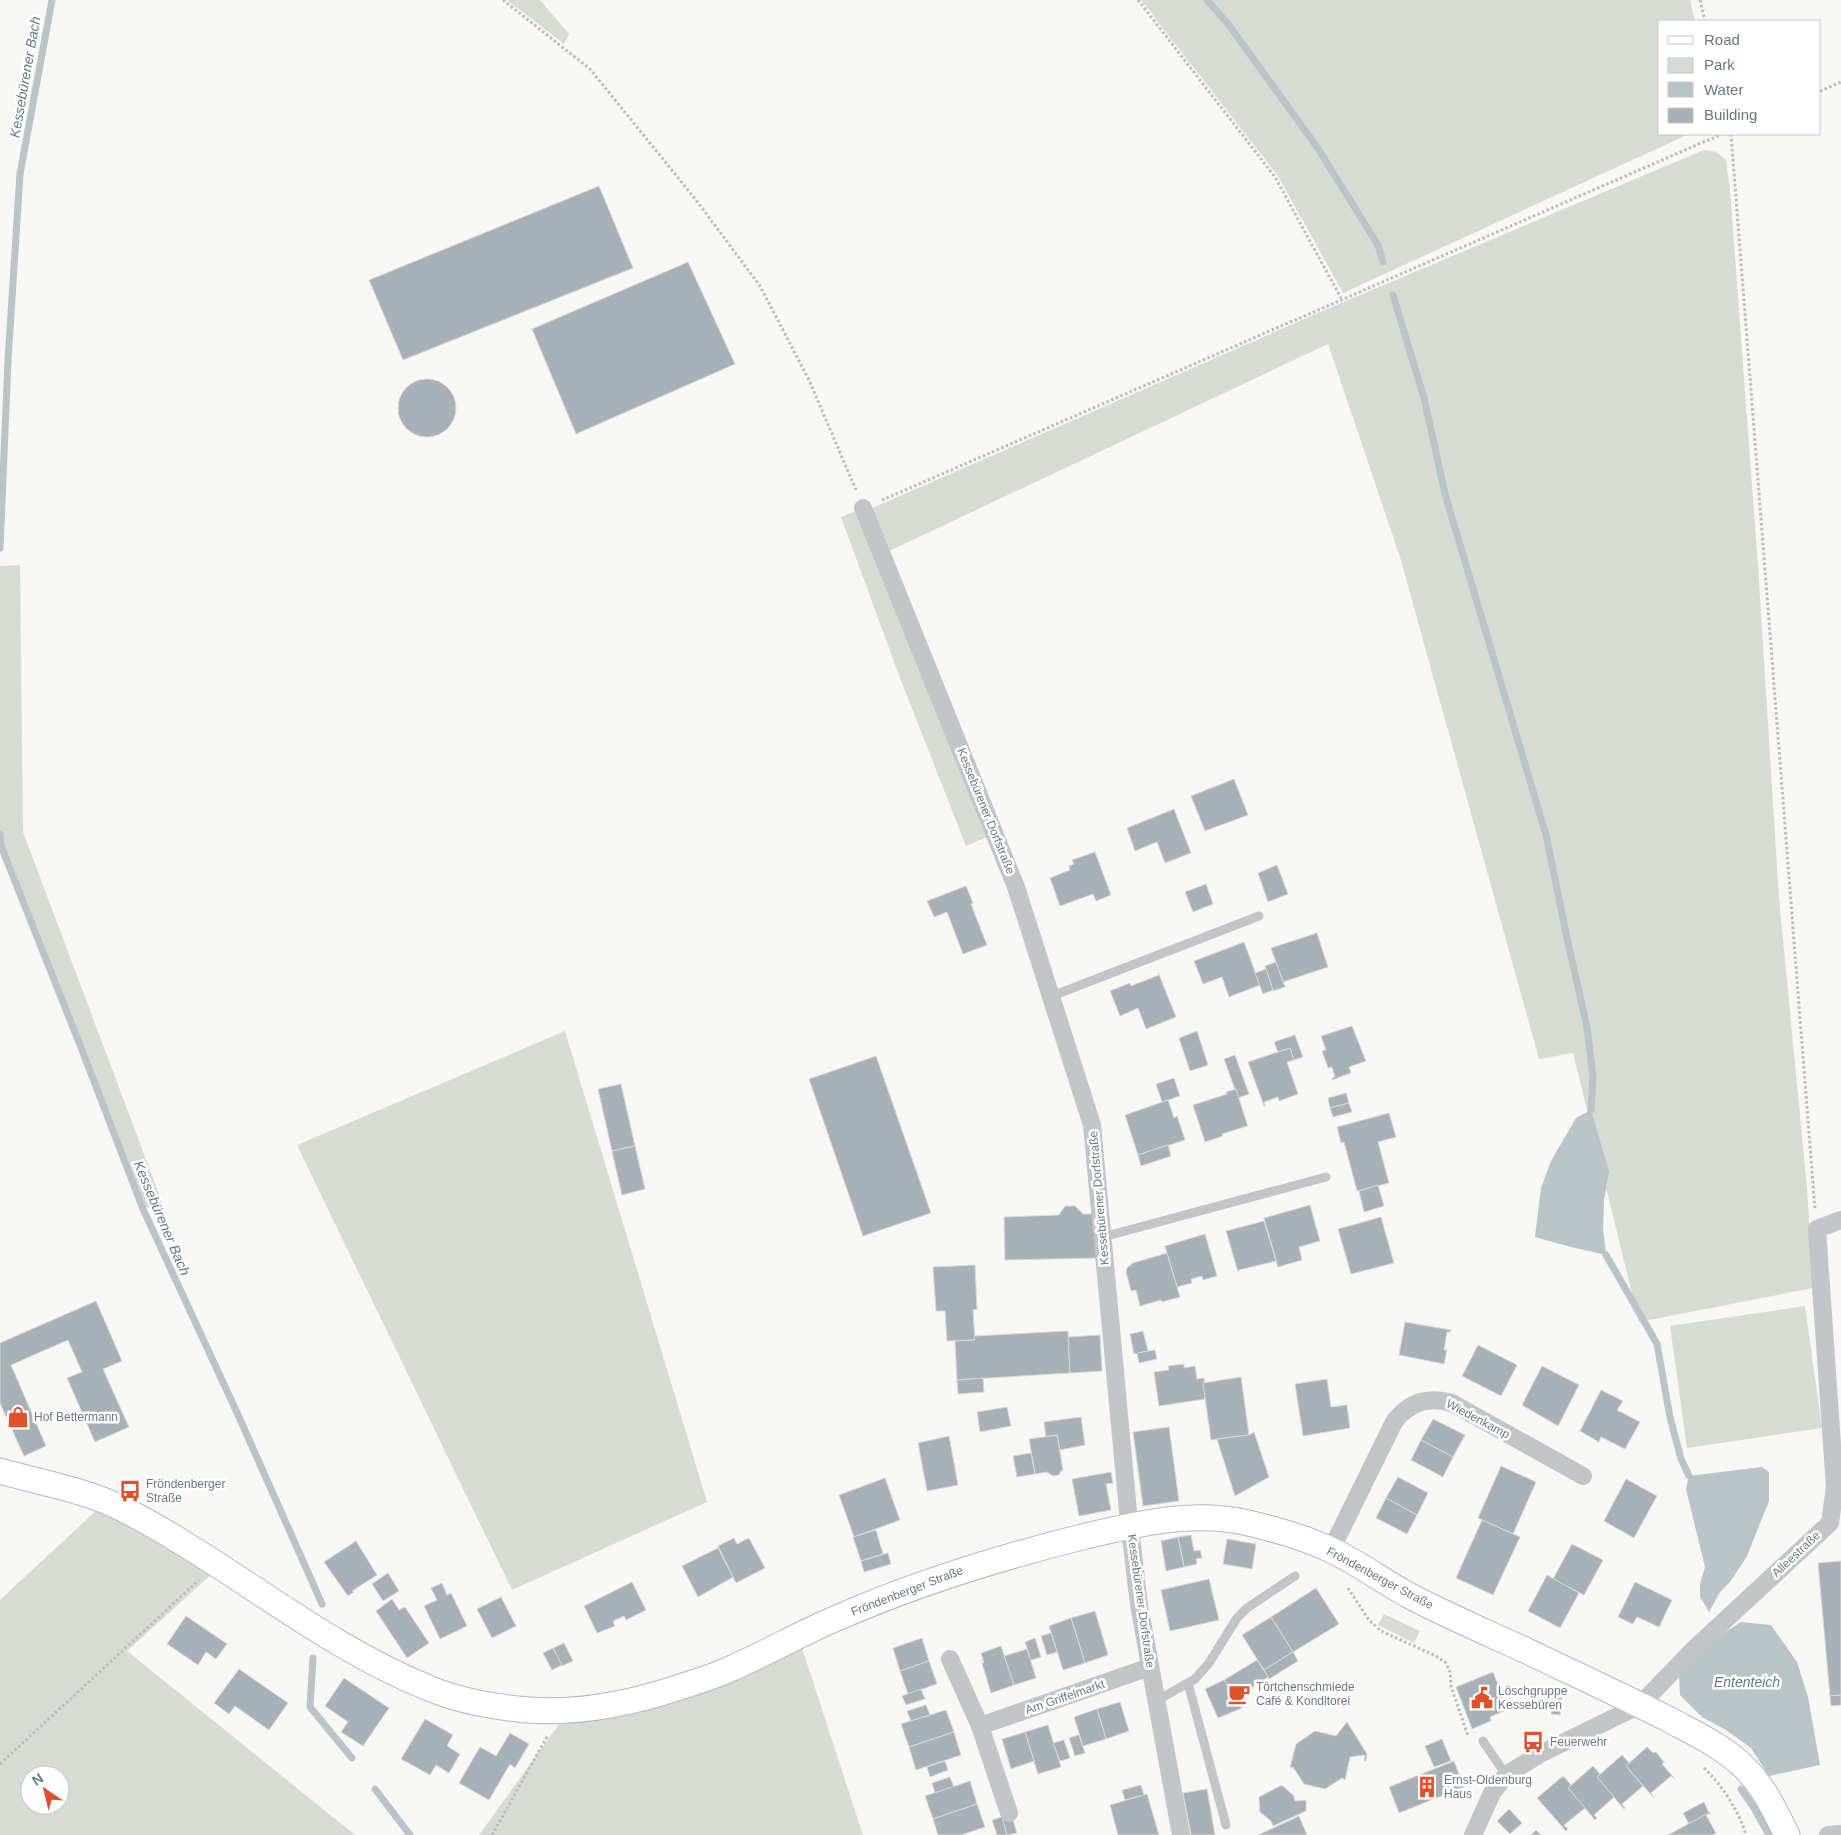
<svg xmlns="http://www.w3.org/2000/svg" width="1841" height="1835" font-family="Arial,sans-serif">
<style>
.green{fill:#d7dcd3;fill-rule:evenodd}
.water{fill:#b8c4c8}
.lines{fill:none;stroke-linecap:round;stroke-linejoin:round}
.stream{stroke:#b8c4c8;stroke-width:7}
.building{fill:#a7b0b6;stroke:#d9d9d7}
.secondary-casing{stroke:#b3b9bd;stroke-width:27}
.path{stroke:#b9bcbf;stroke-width:3;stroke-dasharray:2.5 2.5;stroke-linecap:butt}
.lane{stroke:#c1c5c8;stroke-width:9}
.street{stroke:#c1c5c8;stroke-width:18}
.secondary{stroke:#fff;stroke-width:25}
.labels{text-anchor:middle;stroke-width:5;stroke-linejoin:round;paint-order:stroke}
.street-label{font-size:12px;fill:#677885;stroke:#fff}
.poi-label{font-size:12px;fill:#677885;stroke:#fff;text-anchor:start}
.water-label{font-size:14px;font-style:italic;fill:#637a81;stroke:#fff}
</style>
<rect width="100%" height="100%" fill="#f7f7f4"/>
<g class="green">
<path d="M507,0H540L569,34L564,44Z"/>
<path d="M1141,0H1690L1695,21H1660V134H1689L1343,293L1278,176Z"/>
<path d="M1704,150L1716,152L1726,160L1730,189L1758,566L1779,898L1807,1188L1813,1288L1639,1322L1573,1053L1539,1059L1400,557L1328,344L887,552L870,509L1341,303Z"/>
<path d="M861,509L989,836L966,846L900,678L841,517Z"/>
<path d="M20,565L23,832L162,1202L143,1209L82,1050L0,843V566Z"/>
<path d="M565,1031L707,1502L512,1590L297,1145Z"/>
<path d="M1805,1306L1822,1428L1687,1448L1670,1326Z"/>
<path d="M100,1507L213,1573L127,1651L355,1835H0V1600ZM30,1775H60V1805H30Z"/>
<path d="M1384,1614L1420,1631L1414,1643L1378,1625Z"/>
<path d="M801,1645L863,1835H479L562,1720Z"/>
</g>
<g class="water">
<path d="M1591,1110L1609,1171L1604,1200L1603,1228L1606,1255L1571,1247L1535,1237L1541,1188L1551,1161L1576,1118Z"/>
<path d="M1762,1467L1769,1472V1501L1747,1556L1730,1582L1720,1592L1709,1612L1700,1597V1584L1705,1567L1686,1489L1689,1476Z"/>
<path d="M1741,1622L1771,1625L1797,1662L1808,1697L1820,1765L1769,1776L1751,1748L1726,1730L1702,1717L1680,1695L1679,1673L1705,1645Z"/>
</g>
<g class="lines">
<g class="stream">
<path d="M1207,0L1228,24L1317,147L1378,245L1383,262"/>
<path d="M1393,295L1424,398L1445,494L1546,835L1568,943L1587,1027L1593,1077L1591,1110"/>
<path d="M0,548L8,360L20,174L52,0"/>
<path d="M0,834L1,846L82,1050L143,1209L239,1417L322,1604"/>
<path d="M1606,1255L1657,1344L1670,1417L1681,1459L1689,1476"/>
<path d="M313,1658L310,1707L352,1758"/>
<path d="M375,1789L410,1835"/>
<path d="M1741,1789L1754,1808L1769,1835"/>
</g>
</g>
<g class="building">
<path d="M599,186L633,268L403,360L369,280Z"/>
<path d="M688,262L735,364L576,434L532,329Z"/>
<circle cx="427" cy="408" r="29"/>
<path d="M1234,779L1248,815L1205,831L1191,796Z"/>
<path d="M1174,809L1191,853L1165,863L1157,842L1135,851L1127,828Z"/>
<path d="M1095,852L1111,895L1096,901L1093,894L1060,906L1050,878L1070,870L1069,866L1074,864L1072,860Z"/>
<path d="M1277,865L1288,894L1268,902L1258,873Z"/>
<path d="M1206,884L1213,904L1193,912L1185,892Z"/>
<path d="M966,886L973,903L971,904L987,945L963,954L947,912L934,917L927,901Z"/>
<path d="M1317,933L1328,967L1283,982L1271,948Z"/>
<path d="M1244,942L1260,985L1229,997L1222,977L1203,984L1194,961Z"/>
<path d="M1276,962L1285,987L1273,991L1265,966Z"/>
<path d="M1266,969L1273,990L1263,994L1255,973Z"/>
<path d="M1158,972L1176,1017L1146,1029L1138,1008L1120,1016L1110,991L1130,983L1131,986L1159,975Z"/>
<path d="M1352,1026L1366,1061L1349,1067L1351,1073L1332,1080V1078L1335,1077L1332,1067L1328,1068L1322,1051L1326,1050L1321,1036Z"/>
<path d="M1197,1031L1208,1065L1190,1071L1179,1038Z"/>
<path d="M1295,1035L1303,1057L1294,1060L1290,1048L1278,1052L1274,1042Z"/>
<path d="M1290,1048L1294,1060L1287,1062L1298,1094L1279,1101L1278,1097L1264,1102L1265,1106H1264L1248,1062Z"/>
<path d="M1235,1055L1249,1094L1238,1098L1224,1059Z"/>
<path d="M876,1056L931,1213L863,1236L809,1079Z"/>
<path d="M1174,1078L1180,1096L1162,1102L1156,1084Z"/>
<path d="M621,1084L635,1146L612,1151L598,1089Z"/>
<path d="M1236,1089L1248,1127L1247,1126L1222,1134L1223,1136L1205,1142L1193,1105L1227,1094L1226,1092Z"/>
<path d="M1346,1093L1349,1103L1330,1108L1328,1098Z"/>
<path d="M1168,1100L1174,1118L1177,1116L1185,1140L1138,1155L1125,1115Z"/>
<path d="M1349,1103L1352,1112L1333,1117L1330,1108Z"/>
<path d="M1389,1113L1396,1137L1378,1142L1389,1183L1357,1191L1344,1142L1341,1143L1337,1127Z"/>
<path d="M1168,1145L1171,1156L1141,1166L1138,1155Z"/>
<path d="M635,1146L645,1189L622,1195L612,1151Z"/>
<path d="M1378,1185L1384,1206L1364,1212L1359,1191Z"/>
<path d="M1310,1205L1320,1241L1299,1247L1302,1260L1278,1267L1264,1218Z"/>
<path d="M1065,1206H1075L1083,1214H1093L1097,1258L1005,1260L1004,1217L1059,1215Z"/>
<path d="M1381,1217L1394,1263L1351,1274L1338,1229Z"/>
<path d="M1264,1221L1276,1261L1239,1270L1238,1272L1226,1231Z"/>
<path d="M1205,1234L1217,1276L1203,1280L1202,1276L1191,1279L1192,1283L1177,1287L1165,1246Z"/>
<path d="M1167,1253L1180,1297L1162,1302L1161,1300L1140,1306L1136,1290L1131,1291L1126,1272L1127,1268L1133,1263Z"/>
<path d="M975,1265L977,1309L973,1310L975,1340L947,1341L945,1311H936L933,1267Z"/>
<path d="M96,1301L122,1361L103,1369L129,1427L95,1442L67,1378L82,1372L68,1340L11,1365L46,1446L24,1456L0,1403V1343Z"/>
<path d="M1405,1322L1451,1330L1450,1332H1447L1444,1350H1447L1444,1364L1399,1355Z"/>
<path d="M1068,1331L1070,1373L957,1380L955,1341L975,1340L974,1336Z"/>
<path d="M1143,1331L1148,1351L1134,1354L1130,1334Z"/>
<path d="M1100,1335L1102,1371L1070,1373L1068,1337Z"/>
<path d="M1478,1345L1517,1365L1501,1396L1462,1376Z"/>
<path d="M1155,1350L1157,1359L1139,1363L1137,1353Z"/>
<path d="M1184,1364V1368L1195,1366L1197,1379L1204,1378L1205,1399L1159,1406L1154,1372L1169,1370L1168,1366Z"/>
<path d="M1542,1366L1579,1385L1558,1426L1522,1405Z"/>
<path d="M1241,1377L1249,1435L1211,1440L1203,1383Z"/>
<path d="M983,1378L984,1392L958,1394L957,1380Z"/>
<path d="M1327,1379L1331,1407L1347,1405L1350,1428L1303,1436L1295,1384Z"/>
<path d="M1601,1390L1623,1401L1617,1410L1640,1422L1625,1449L1601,1437L1599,1442L1580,1431Z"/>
<path d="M1007,1407L1011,1426L980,1432L977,1412Z"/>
<path d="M1081,1417L1085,1445L1060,1450L1057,1435L1046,1437L1044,1422Z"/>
<path d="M1433,1419L1465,1435L1453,1457L1421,1440Z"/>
<path d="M1169,1427L1179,1501L1143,1506L1133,1432Z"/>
<path d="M1254,1432L1269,1477L1235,1496L1217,1439L1249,1435Z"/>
<path d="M1057,1435L1063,1470L1061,1471L1059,1475L1053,1476L1047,1472L1035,1474L1029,1439Z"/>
<path d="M949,1436L958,1485L927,1491L918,1443Z"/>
<path d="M1421,1440L1453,1457L1443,1477L1411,1460Z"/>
<path d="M1031,1453L1035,1474L1017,1477L1013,1456Z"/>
<path d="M1501,1466L1536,1482L1513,1534L1478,1518Z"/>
<path d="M1111,1472L1113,1483L1106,1484L1111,1510L1079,1516L1072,1479Z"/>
<path d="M1398,1477L1428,1493L1417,1515L1386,1498Z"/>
<path d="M885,1478L900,1520L854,1537L839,1495Z"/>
<path d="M1626,1479L1657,1496L1634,1538L1604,1521Z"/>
<path d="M1386,1498L1417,1515L1407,1534L1376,1518Z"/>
<path d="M1482,1520L1520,1537L1493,1595L1456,1578Z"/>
<path d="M876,1530L883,1554L861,1561L853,1537Z"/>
<path d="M1191,1535L1194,1551L1200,1550L1202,1558L1196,1559L1197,1564L1184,1567L1178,1537Z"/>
<path d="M1178,1537L1184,1567L1166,1571L1161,1541Z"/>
<path d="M734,1538L737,1544L749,1538L765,1568L736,1583L718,1546Z"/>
<path d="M1227,1539L1256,1544L1252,1569L1223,1564Z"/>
<path d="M356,1541L377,1575L352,1591L354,1592L348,1596L324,1562Z"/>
<path d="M1572,1544L1603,1560L1584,1595L1553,1579Z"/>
<path d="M718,1548L736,1583L733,1577L698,1597L682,1566Z"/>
<path d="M888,1553L891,1564L864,1572L861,1561Z"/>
<path d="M1841,1561V1695L1830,1696L1818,1563Z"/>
<path d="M388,1573L399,1591L383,1601L372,1584Z"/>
<path d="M1547,1575L1579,1593L1560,1628L1528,1611Z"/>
<path d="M1209,1579L1219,1620L1170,1631L1161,1590Z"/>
<path d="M632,1582L646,1610L626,1620L624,1616L613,1621L615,1626L597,1633L584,1606Z"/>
<path d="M1635,1582L1672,1600L1659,1627L1637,1617L1633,1624L1618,1617Z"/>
<path d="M442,1583L447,1595L451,1593L467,1626L440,1639L424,1606L437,1600L431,1588Z"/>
<path d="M1316,1588L1339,1624L1293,1652L1271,1617Z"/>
<path d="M501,1597L516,1626L492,1638L477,1609Z"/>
<path d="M392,1599L399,1610L405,1607L429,1643L407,1658L376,1611Z"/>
<path d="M1095,1611L1108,1655L1085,1663L1071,1618Z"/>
<path d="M186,1616L227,1644L216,1659L206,1652L198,1665L167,1644Z"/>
<path d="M1271,1617L1293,1652L1264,1670L1242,1635Z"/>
<path d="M1071,1618L1085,1663L1063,1670L1049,1626Z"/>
<path d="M1051,1633L1057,1652L1047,1655L1041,1636Z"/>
<path d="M922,1638L929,1661L900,1671L893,1648Z"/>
<path d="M1035,1638L1041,1657L1031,1660L1025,1642Z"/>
<path d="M564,1643L573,1661L562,1666L553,1648Z"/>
<path d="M1001,1646L1014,1685L991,1693L982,1663H984L981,1653Z"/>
<path d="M553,1648L562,1665L552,1670L543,1653Z"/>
<path d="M1027,1649L1036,1678L1014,1685L1004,1656Z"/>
<path d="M1293,1652L1298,1661L1269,1679L1264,1670Z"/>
<path d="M1257,1660L1268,1677L1235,1698L1224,1680Z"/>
<path d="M929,1661L937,1684L908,1694L900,1671Z"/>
<path d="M239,1669L288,1703L269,1730L235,1706L229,1714L214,1703Z"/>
<path d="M1493,1672L1508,1709L1490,1717L1491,1721L1472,1729L1456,1687Z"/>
<path d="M344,1678L389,1708L363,1746L341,1732L348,1722L325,1706Z"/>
<path d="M1224,1680L1242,1708L1218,1718L1205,1689Z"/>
<path d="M921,1689L925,1699L906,1705L902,1696Z"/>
<path d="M1841,1695V1705L1831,1706L1830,1696Z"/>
<path d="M1553,1697L1562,1698L1560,1715L1551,1714Z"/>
<path d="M1120,1702L1129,1731L1106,1739L1097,1709Z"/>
<path d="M926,1705L930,1715L911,1721L907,1711Z"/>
<path d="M1097,1709L1106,1739L1083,1746L1074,1717Z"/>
<path d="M946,1710L954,1732L909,1747L901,1724Z"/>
<path d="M425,1719L453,1735L447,1746L460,1754L449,1773L436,1765L430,1775L401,1759Z"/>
<path d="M1347,1722L1367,1754L1366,1761L1364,1760L1365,1755L1350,1757L1345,1780L1342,1778L1325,1789L1304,1784L1293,1767L1290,1768L1296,1744L1315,1731L1336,1736Z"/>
<path d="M1048,1725L1061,1767L1038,1774L1025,1732Z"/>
<path d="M954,1732L961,1755L916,1770L909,1747Z"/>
<path d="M1025,1732L1034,1761L1011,1769L1002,1739Z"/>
<path d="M510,1733L529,1744L515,1768L510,1764L489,1800L459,1783L480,1747L496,1756Z"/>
<path d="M1079,1735L1085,1753L1075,1756L1069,1738Z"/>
<path d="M1442,1739L1451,1761L1434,1767L1425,1746Z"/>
<path d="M1064,1740L1070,1758L1060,1761L1053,1743Z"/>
<path d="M1647,1747L1653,1753L1656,1752L1664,1762L1662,1764L1675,1779L1671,1776L1651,1793L1654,1798L1626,1766Z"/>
<path d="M1622,1755L1629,1763L1626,1766L1643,1786L1622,1804L1625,1808L1624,1809L1597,1777Z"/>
<path d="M945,1761L948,1770L930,1777L927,1767Z"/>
<path d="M1454,1761L1464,1787L1399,1813L1389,1787Z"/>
<path d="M1593,1766L1600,1774L1597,1777L1614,1797L1594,1815L1597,1818L1595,1820L1568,1788Z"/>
<path d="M1563,1776L1571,1785L1568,1788L1585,1808L1564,1825L1568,1829L1566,1831L1537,1798Z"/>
<path d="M950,1777L954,1787L935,1793L932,1783Z"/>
<path d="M970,1781L977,1804L933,1819L925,1796Z"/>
<path d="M1141,1785L1144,1795L1125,1800L1122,1790Z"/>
<path d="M1280,1786H1283L1294,1796L1295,1801L1306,1800V1811L1273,1826L1271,1821L1260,1812L1259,1797Z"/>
<path d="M1207,1789L1215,1835H1191L1183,1793Z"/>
<path d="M1147,1794L1159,1835H1118L1110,1805Z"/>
<path d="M1704,1802L1709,1813L1689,1824L1683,1813Z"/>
<path d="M977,1804L985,1827L961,1835H938L933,1819Z"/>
<path d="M1509,1809L1522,1823L1510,1834L1497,1821Z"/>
<path d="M1710,1812V1814L1706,1815L1716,1833L1713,1835H1668Z"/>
<path d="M1011,1814L1017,1833L1007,1835L1002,1817Z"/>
<path d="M1299,1816L1307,1835H1258Z"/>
<path d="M1002,1817L1007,1835H997L992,1820Z"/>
<path d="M1536,1830L1541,1835H1531Z"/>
</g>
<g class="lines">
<g class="secondary-casing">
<path id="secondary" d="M0,1471C38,1482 89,1491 123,1509C229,1563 320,1645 431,1689C462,1702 495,1707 528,1710C581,1714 633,1703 683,1686C699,1681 715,1676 730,1669C767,1653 801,1633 837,1618C917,1583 998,1558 1082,1537C1133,1525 1186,1511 1239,1521C1268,1527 1307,1538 1333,1551C1360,1564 1384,1582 1410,1596C1448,1616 1488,1633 1527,1651C1575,1674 1623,1696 1670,1720C1696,1734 1724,1747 1745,1768C1764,1787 1775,1811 1787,1835"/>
</g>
<g class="path">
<path d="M503,0L590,69L696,200L760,286L809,380L856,490"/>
<path d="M1138,0L1275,177L1341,298"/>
<path d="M1700,0L1705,21"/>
<path d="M1820,91L1841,82"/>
<path d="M1731,134L1815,1210"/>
<path d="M882,500L1722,134"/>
<path d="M1348,1588L1368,1619L1381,1631L1436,1656L1446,1663L1450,1672L1451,1686L1468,1736"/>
<path d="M0,1764L199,1580"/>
<path d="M1704,1768C1722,1785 1739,1811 1746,1835"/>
<path d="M492,1835L548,1735"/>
</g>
<g class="lane">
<path d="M1052,996L1259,916"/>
<path d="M1103,1237L1326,1177"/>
<path d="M1188,1683L1226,1825"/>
<path d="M1156,1701L1195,1679L1209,1663L1237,1618L1247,1608L1295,1576"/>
<path d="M1483,1741L1506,1775"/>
</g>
<g class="street">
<path d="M863,508L1016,887L1092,1125L1128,1511L1139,1605L1181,1835"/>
<path d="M1331,1550L1394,1422C1409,1402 1428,1396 1452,1403L1583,1476"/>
<path d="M950,1659L980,1726L1009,1813"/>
<path d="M980,1726L1150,1667"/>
<path d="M1473,1835L1492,1793L1506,1775L1540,1754L1640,1705L1694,1649L1830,1523L1835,1487L1817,1229L1841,1220"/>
<path d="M1828,1835L1841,1834"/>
</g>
<use href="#secondary" class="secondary"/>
</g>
<defs>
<g id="shop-bare" transform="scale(1.725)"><path d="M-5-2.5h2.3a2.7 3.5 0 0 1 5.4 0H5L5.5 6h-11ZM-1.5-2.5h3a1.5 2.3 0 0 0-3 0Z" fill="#e0512c" stroke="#fff" stroke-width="2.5" paint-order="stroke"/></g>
<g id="bus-bare" transform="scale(1.725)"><path d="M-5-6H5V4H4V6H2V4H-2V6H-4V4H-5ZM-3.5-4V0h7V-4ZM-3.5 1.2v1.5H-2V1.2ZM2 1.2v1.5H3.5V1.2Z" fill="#e0512c" stroke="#fff" stroke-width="2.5" paint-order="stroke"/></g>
<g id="cafe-bare" transform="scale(1.725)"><path d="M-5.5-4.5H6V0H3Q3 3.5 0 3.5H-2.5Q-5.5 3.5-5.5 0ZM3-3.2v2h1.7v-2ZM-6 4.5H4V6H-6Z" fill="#e0512c" stroke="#fff" stroke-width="2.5" paint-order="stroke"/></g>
<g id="civic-bare" transform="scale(1.725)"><path d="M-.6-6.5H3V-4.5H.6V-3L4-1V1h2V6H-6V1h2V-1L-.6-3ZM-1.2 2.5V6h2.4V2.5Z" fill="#e0512c" stroke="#fff" stroke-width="2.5" paint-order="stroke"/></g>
<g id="building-bare" transform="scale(1.725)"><path d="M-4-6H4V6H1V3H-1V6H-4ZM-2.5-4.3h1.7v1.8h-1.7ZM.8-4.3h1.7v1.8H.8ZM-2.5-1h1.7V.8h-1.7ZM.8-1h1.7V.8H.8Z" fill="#e0512c" stroke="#fff" stroke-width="2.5" paint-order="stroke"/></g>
</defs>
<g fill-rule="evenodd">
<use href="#shop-bare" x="18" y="1417"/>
<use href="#bus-bare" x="130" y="1491"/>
<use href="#cafe-bare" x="1239" y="1694"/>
<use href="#civic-bare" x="1482" y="1698"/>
<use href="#bus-bare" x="1533" y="1742"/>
<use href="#building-bare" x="1427" y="1787"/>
</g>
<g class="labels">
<g class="street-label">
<text transform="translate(986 811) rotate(68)" y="4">Kessebürener Dorfstraße</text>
<text transform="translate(1099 1198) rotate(-95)" y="4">Kessebürener Dorfstraße</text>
<text transform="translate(1478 1419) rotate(28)" y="4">Wiedenkamp</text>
<text transform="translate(1796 1554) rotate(-43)" y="4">Alleestraße</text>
<text transform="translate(1380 1578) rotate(28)" y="4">Fröndenberger Straße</text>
<text transform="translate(907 1591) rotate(-21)" y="4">Fröndenberger Straße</text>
<text transform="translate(1141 1601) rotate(82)" y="4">Kessebürener Dorfstraße</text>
<text transform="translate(1065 1697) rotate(-19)" y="4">Am Griffelmarkt</text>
</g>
<g class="poi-label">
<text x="34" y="1421">Hof Bettermann</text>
<text x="146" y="1488">Fröndenberger<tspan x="146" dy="14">Straße</tspan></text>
<text x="1256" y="1691">Törtchenschmiede<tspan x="1256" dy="14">Café &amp; Konditorei</tspan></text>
<text x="1498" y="1695">Löschgruppe<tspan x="1498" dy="14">Kessebüren</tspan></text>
<text x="1550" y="1746">Feuerwehr</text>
<text x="1444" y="1784">Ernst-Oldenburg<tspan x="1444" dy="14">Haus</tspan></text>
</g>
<g class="water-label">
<text transform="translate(25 77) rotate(-80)" y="5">Kessebürener Bach</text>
<text transform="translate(162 1218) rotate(67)" y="5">Kessebürener Bach</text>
<text x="1747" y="1687">Ententeich</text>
</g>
</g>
<rect x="1658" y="20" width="162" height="115" fill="#ffffff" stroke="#c2c9ce"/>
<rect x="1668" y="36" width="25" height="8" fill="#ffffff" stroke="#c2c9ce"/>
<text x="1704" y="45" font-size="15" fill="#677885">Road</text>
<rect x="1668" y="58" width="25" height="15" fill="#d7dcd3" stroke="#c2c9ce"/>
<text x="1704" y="70" font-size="15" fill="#677885">Park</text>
<rect x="1668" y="82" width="25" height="15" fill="#b8c4c8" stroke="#c2c9ce"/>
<text x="1704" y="95" font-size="15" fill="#677885">Water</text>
<rect x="1668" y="108" width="25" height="15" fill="#a7b0b6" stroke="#c2c9ce"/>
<text x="1704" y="120" font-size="15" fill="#677885">Building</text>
<g transform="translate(45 1790) rotate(325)"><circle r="24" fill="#ffffff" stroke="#c2c9ce"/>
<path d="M0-4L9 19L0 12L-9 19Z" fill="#e0512c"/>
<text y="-8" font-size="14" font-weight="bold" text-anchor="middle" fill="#677885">N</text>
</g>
</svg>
